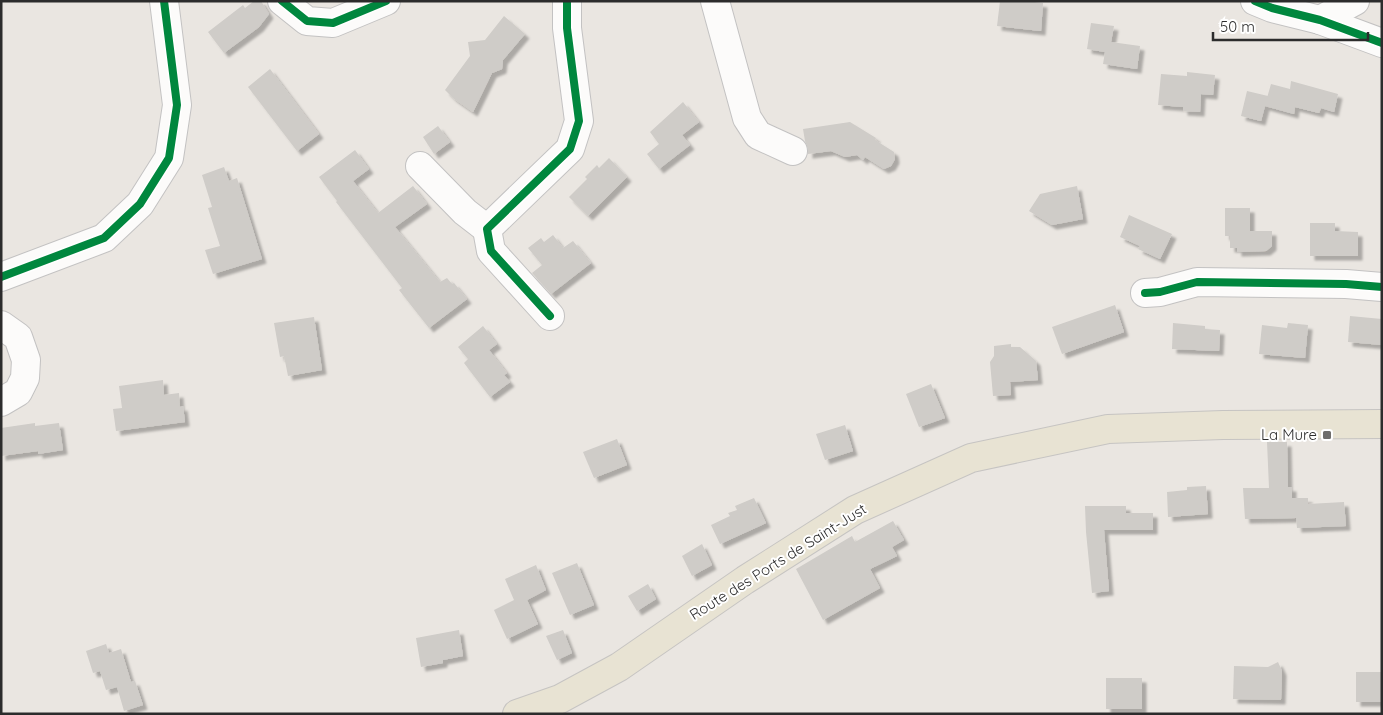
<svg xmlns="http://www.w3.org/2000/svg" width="1383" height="715" font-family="Quicksand,sans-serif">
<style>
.building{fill:#cfccc8;filter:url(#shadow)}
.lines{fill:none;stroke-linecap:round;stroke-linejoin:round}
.minor-casing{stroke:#c3c2c2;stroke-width:30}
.major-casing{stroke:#c6c4c2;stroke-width:30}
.minor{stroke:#fcfbfa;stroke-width:28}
.major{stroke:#e8e3d3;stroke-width:28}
.cycleway-casing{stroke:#fff;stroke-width:11}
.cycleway{stroke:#00873e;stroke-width:8}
.poi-dot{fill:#6e6d6b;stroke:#fff;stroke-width:2}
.labels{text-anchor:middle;stroke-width:4;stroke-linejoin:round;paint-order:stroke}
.poi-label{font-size:15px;fill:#2c2c2c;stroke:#fff;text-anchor:end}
.street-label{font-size:15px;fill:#2c2c2c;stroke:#fff}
</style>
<defs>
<filter id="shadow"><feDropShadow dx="4.5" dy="4.5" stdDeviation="1" flood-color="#0004"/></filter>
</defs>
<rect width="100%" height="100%" fill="#eae6e1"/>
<g class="building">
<path d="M254,1H261L269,14L259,27L224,53L208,32L243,5L245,8Z"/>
<path d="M1000,1H1026L1043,3L1041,31L997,26Z"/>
<path d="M504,16L525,34L503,60L502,69L492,73L473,112L453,98L445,90L470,56L468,42L485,40Z"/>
<path d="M1091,23L1114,26L1111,42L1140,46L1137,69L1103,64L1105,52L1087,49Z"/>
<path d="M270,69L319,134L297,151L248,87Z"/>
<path d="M1187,72L1215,75L1213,95L1201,94L1200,112L1183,111V107L1158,105L1161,74L1187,76Z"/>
<path d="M1291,81L1338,94L1334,112L1321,108L1319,113L1295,107L1294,114L1265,106L1261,121L1241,116L1247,91L1268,96L1267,98L1271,84L1290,89Z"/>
<path d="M683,102L699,122L682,135L690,145L659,169L647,154L659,144L650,132Z"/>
<path d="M850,122L876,138L875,140L894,152L895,159L891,166L884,169L865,157L863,160L857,155L845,157L831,151L808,154V149L805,141L803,129Z"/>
<path d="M438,126L450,142L434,154L423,137Z"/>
<path d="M355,150L369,169L353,181L378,213L413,186L427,204L395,227L440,282L447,278L452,284L454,283L467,299L429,328L399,290L402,288L336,202L337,201L319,177Z"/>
<path d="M609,158L627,177L588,216L569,197L587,179L585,177L597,165L599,168Z"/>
<path d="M224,167L229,181L237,178L262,259L213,274L205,250L220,246L208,208L212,207L202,175Z"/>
<path d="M1077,186L1083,219L1052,225L1029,211L1040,194Z"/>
<path d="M1225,208H1250V231H1272V246L1266,251L1237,252V248H1230V236H1225Z"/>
<path d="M1129,215L1172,234L1160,259L1138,249L1140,246L1120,237Z"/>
<path d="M1310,223H1335V231L1358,232V256H1310Z"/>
<path d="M553,235L563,248L573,241L591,263L551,294L532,273L542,265L528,248L541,238L544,242Z"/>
<path d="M1115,305L1124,332L1062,354L1052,327Z"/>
<path d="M1350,316L1382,319V345L1348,342Z"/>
<path d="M314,317L322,370L288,376L284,356L280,357L274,323Z"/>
<path d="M1173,323L1205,326V329L1220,330L1219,351L1172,349Z"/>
<path d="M1288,323L1308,325L1305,358L1259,354L1262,325L1287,328Z"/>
<path d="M483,326L497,344L489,350L507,373L504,375L510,382L490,397L464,363L468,359L458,347Z"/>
<path d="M1011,344V347H1020L1036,361L1038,380L1010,382L1011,395L993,396L990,362L994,356V346Z"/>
<path d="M163,380L164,395L179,393L180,407L183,406L185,422L116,431L113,409L122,408L119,386Z"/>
<path d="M931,384L945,418L919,427L906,394Z"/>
<path d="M35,423V426L59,423L63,450L38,454V451L1,456V428Z"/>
<path d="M845,425L853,451L825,460L816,434Z"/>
<path d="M617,439L627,465L594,478L583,452Z"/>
<path d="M1267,442H1287L1288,487H1292V498H1308V504L1344,502L1346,526L1297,528L1296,518L1245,519L1243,488H1269Z"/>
<path d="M1206,486L1208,514L1168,517L1167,492L1187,490V487Z"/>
<path d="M754,498L766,523L720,544L711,525L730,516L728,513L737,510L735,506Z"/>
<path d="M1085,506H1126V513H1153V530H1104L1109,591L1092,593L1086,532Z"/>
<path d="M893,521L904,540L892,547L897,556L870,569L880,588L823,620L796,569L852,536L855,542Z"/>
<path d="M702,544L712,565L692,576L682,556Z"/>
<path d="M577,563L594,605L570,615L552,573Z"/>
<path d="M536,565L546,590L527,600L538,624L507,639L494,610L514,600L505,579Z"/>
<path d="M648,584L656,599L637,611L628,596Z"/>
<path d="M459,630L463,656L443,660V663L421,667L416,638Z"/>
<path d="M563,630L572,653L557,660L546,636Z"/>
<path d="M106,644L109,653L121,649L131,682L135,681L143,705L124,711L117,687L106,690L100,671L93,673L86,651Z"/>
<path d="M1278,662L1282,671L1281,700L1233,699L1234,666L1268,667Z"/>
<rect x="1356" y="672" width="26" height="30"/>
<rect x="1106" y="678" width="36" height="31"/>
</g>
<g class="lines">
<g class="minor-casing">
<g id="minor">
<path d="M282,1L307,21L333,23L386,1"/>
<path d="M715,1L747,118L758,135L793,151"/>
<path d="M1255,1L1272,8L1320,20L1382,43"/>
<path d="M1320,20L1355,1"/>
<path d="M420,166L465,212L487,229"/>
<path d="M1,277L104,238L140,204L169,158L177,105L164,1"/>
<path d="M1145,293L1160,292L1197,282L1346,284L1382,287"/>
<path d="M550,316L491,251L487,229L570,149L579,121L567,28V1"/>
<path d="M1,325L18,337L26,360L25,378L18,392L1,402"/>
</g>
</g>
<g class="major-casing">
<path id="major" d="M517,714L560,699L619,667L745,580L855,510L971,458L1108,429L1223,425L1382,424"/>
</g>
<use href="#minor" class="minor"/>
<use href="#major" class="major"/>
<g class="cycleway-casing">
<g id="cycleway">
<path d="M282,1L307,21L333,23L386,1"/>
<path d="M1255,1L1272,8L1320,20L1382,43"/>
<path d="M1,277L104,238L140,204L169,158L177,105L164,1"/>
<path d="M1145,293L1160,292L1197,282L1346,284L1382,287"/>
<path d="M550,316L491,251L487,229L570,149L579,121L567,28V1"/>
</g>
</g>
<use href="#cycleway" class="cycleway"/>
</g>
<rect class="poi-dot" x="1322" y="430" width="10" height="10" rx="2.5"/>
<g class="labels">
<g class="poi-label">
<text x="1317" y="440">La Mure</text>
</g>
<g class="street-label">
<text transform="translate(778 562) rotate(-32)" y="5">Route des Ports de Saint-Just</text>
</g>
</g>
<rect width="1383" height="715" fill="none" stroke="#2c2c2c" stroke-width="5"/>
<path d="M1213 32v8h155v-8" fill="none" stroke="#2c2c2c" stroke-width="2.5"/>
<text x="1220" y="32" font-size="15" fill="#2c2c2c" stroke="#ffffff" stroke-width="4" paint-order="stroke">50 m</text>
</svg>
